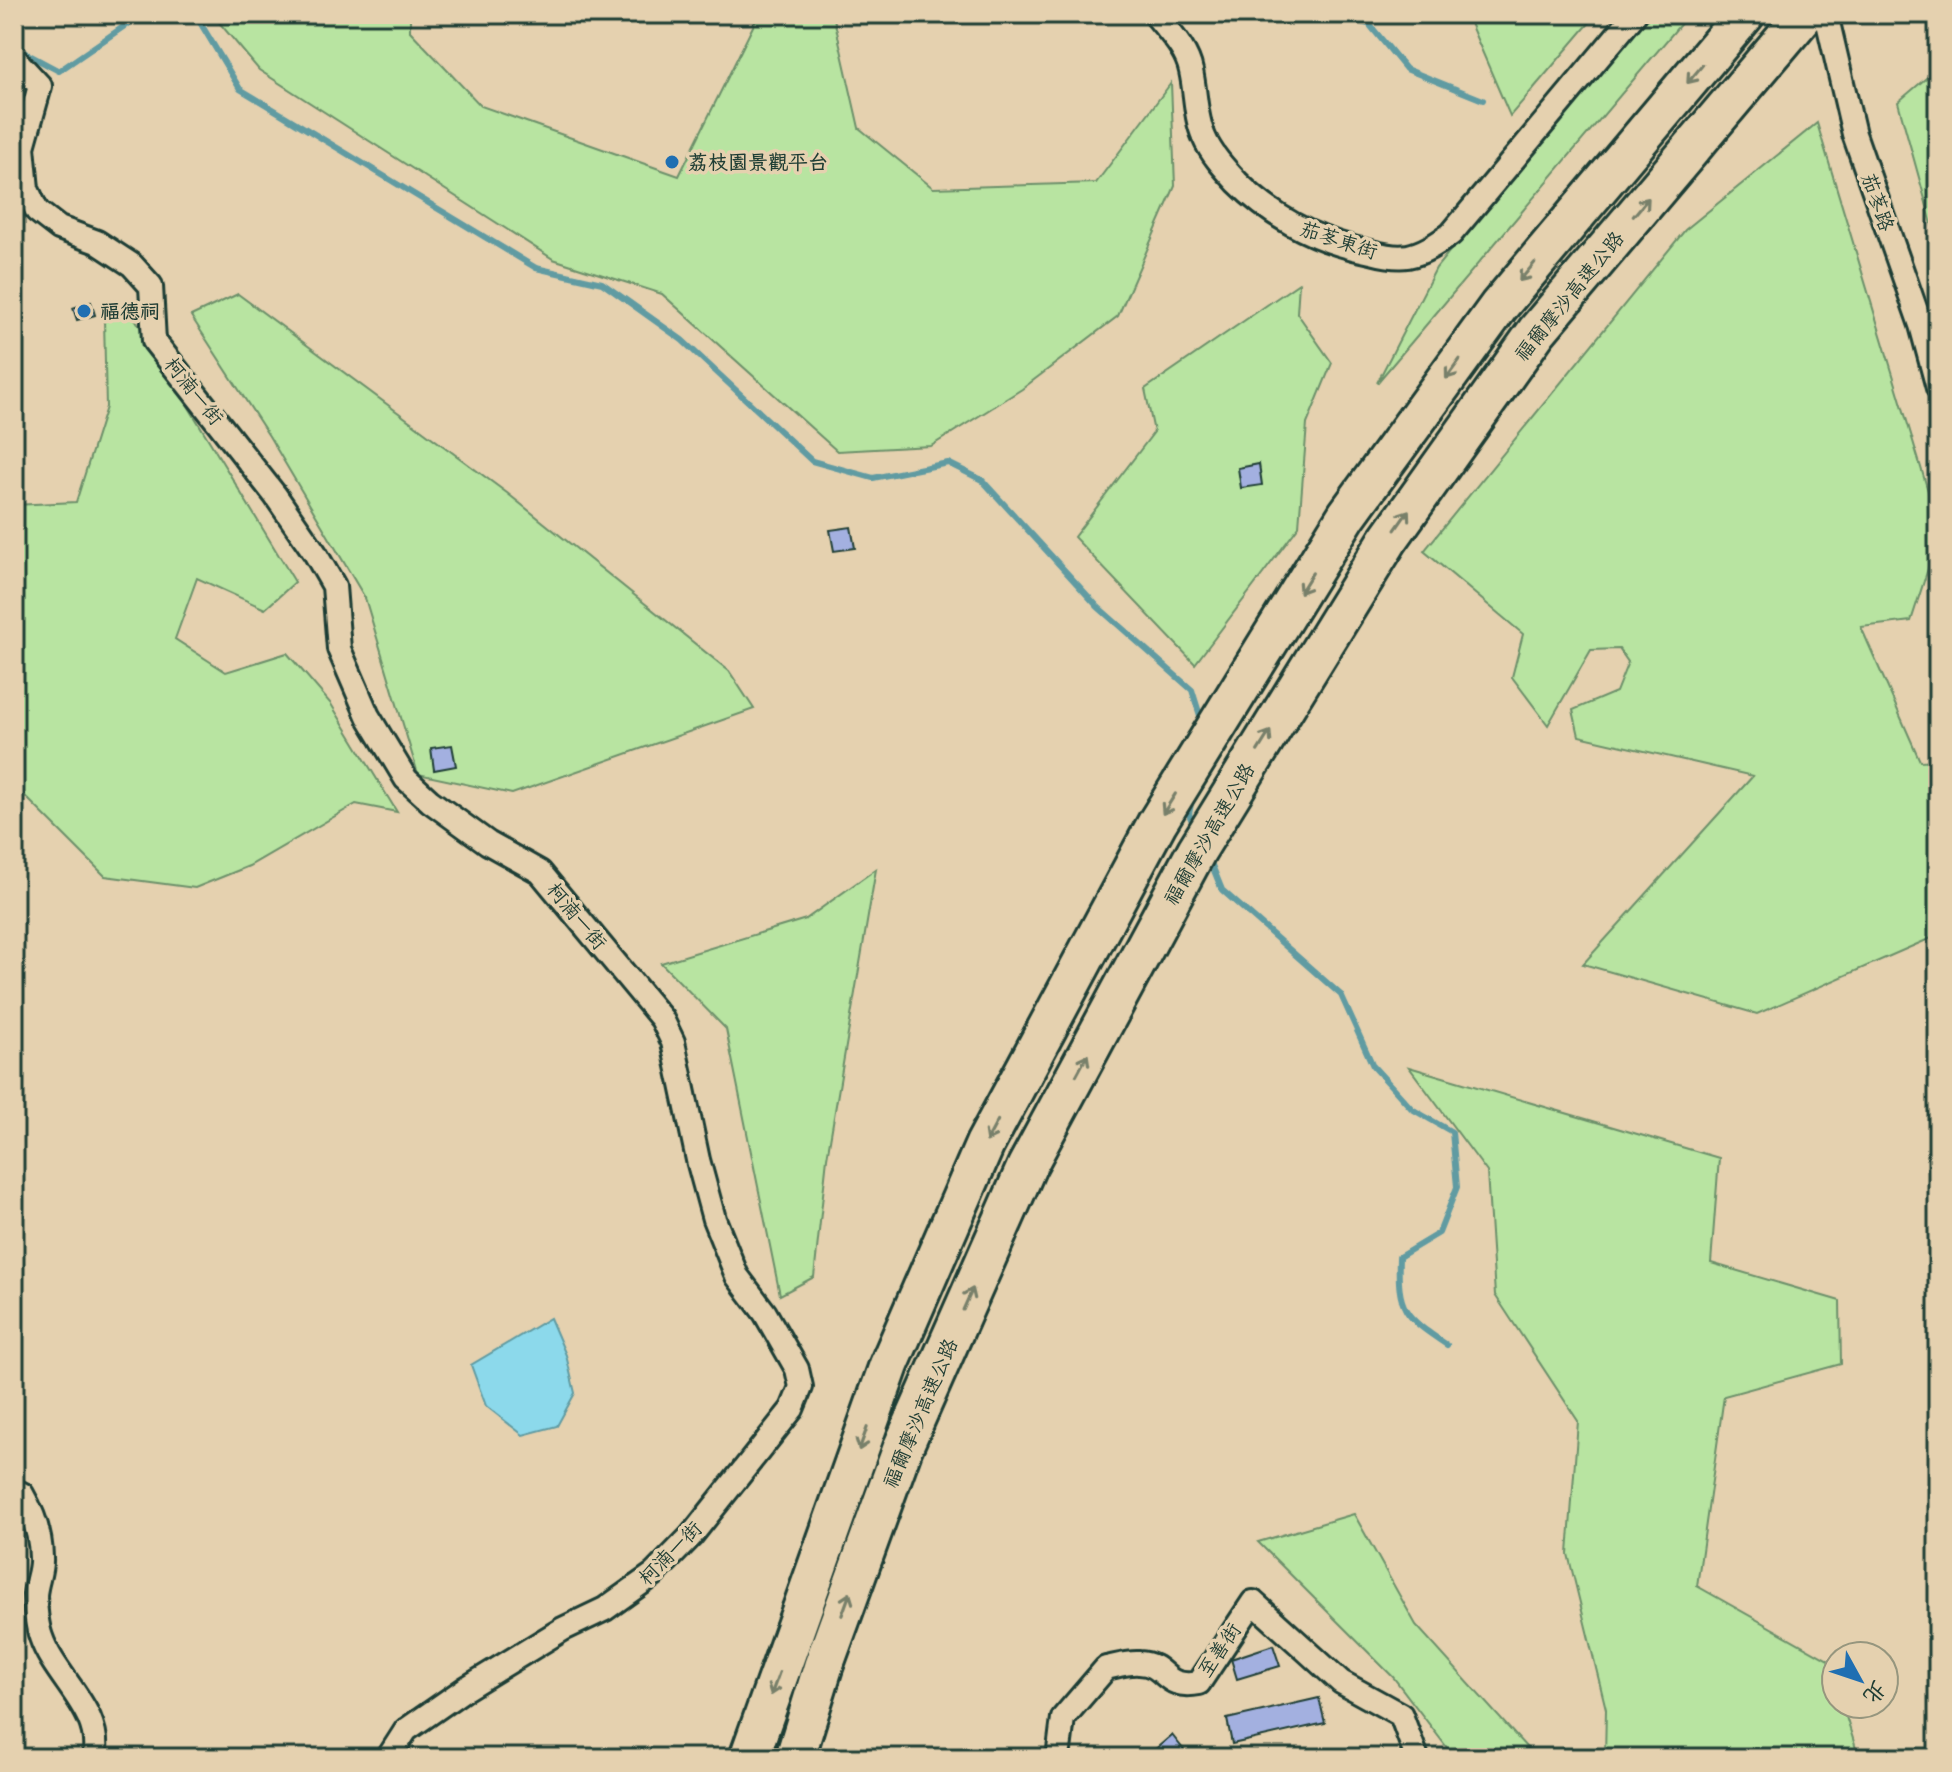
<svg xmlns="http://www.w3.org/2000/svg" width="1952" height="1772" font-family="'Balsamiq Sans','LXGW WenKai TC',sans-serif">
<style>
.green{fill:#b8e4a1;stroke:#6c906a;stroke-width:2}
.water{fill:#8cd9eb;stroke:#609ba2;stroke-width:2}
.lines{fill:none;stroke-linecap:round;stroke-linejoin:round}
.stream{stroke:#609ba2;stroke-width:6}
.building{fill:#a3b0e0;stroke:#1f3d34;stroke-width:2}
.street-casing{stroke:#1f3d34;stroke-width:28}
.highway-casing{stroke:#1f3d34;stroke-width:44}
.street{stroke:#e5d1af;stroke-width:22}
.highway{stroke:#e5d1af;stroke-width:38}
.oneway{stroke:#78806b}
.poi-dot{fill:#1f6fb2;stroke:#e5d1af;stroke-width:3}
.labels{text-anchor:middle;stroke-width:7;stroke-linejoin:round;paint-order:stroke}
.poi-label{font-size:20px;font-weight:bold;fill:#1f3d34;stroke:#e5d1af;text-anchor:start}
.street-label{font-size:20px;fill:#1f3d34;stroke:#e5d1af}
</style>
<rect width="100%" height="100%" fill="#e5d1af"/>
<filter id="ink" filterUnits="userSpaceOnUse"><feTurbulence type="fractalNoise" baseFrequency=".0125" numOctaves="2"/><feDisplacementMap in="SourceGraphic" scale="16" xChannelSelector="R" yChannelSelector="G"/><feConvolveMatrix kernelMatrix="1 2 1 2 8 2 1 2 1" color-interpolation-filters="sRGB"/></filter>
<g filter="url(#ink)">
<g class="green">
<path d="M212,14H410V31L481,106L679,176L759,14H833L859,128L933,188L1096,183L1171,83L1175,186L1118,316L1022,389L931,446L837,451L662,294L553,259L259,70Z"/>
<path d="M1466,14H1597L1510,116Z"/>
<path d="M1642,14H1689L1377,383L1436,268Z"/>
<path d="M1938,68V246L1898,102Z"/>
<path d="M1817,123L1938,524V538L1911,621L1861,627L1920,761L1938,760V935L1757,1014L1583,964L1753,776L1579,736L1573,710L1616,692L1628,662L1619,649L1591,650L1548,725L1512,677L1523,634L1424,551L1685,230Z"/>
<path d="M1299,283L1297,313L1332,363L1307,424L1299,526L1195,664L1074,537L1154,432L1145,389Z"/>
<path d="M238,294L507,493L729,671L754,709L512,794L418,774L365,598L269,436L191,316Z"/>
<path d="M128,307L295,582L265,609L197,578L175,639L226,672L287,653L331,704L397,812L356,804L249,866L195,888L105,876L14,785V505L76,502L106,407L104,319Z"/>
<path d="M876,869L827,1158L814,1277L780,1295L726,1029L661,963L806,919Z"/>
<path d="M1409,1067L1719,1158L1711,1263L1840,1301L1841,1364L1724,1396L1697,1586L1828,1660L1836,1685V1704H1842L1859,1758H1605L1606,1709L1568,1554L1578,1421L1495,1295L1487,1172Z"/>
<path d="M1354,1514L1416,1625L1536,1758H1455L1393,1677L1258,1542Z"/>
</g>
<path class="water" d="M550,1318L566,1355L575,1393L557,1426L523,1435L486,1406L471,1365Z"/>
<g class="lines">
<g class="stream">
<path d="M195,14L240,89L536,268L602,283L682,340L812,461L873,478L948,463L982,480L1098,607L1192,690L1202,722"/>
<path d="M1337,14L1343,18L1369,24L1406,69L1483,100"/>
<path d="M14,47L59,71L142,14"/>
<path d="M1192,799L1189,814L1194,826"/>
<path d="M1209,858L1222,890L1341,995L1373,1066L1412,1109L1452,1132L1457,1187L1439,1233L1399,1257C1397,1311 1404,1316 1447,1345"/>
</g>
</g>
<g class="building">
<path d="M91,302L95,315L77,320L73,308Z"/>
<path d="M1259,464L1262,485L1241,488L1238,468Z"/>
<path d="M851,527L855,548L834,551L830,530Z"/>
<path d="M452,745L456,766L434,770L431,748Z"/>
<path d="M1273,1645L1280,1666L1237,1679L1231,1659Z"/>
<path d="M1319,1698L1325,1723L1232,1744L1227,1719Z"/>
<path d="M1172,1735L1187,1754L1182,1758H1145Z"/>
</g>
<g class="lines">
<g class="street-casing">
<g id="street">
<path d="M1155,14C1168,31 1187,49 1191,71C1196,93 1195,117 1204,137C1211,154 1225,169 1237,182C1275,220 1319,242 1371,252C1382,255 1396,258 1408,256C1424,253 1438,243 1451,234L1635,14"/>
<path d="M1826,14L1854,134L1921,325L1938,388"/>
<path d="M14,58L40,86L23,147L27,189L37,211L59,228L97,242L132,265L151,286L154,341L275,495L315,553L334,586L339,649L368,716L406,779L430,801L488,843L540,872L662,1019L673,1042L698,1160L714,1219L737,1276L765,1313L797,1369L801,1387L792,1409L691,1536L654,1574L605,1609L563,1629L465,1689L406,1730L388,1758"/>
<path d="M14,1490L22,1494C33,1513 41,1536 41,1558C42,1570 36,1582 35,1595C35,1607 37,1626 41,1637C55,1679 104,1711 94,1758"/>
<path d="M1058,1758L1063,1718L1106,1668C1116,1666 1129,1662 1139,1663C1168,1664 1162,1690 1199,1683L1253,1602L1341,1682L1401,1715L1417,1758"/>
</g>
</g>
<g class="highway-casing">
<g id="highway">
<path d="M749,1758L889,1365L985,1144L1157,823L1347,515L1499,306L1745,14"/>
<path d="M795,1758L823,1667L903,1447L1027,1166L1197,850L1388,540L1537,331L1805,14"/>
</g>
</g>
<use href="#street" class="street"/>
<use href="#highway" class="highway"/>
</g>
<defs><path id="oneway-shaft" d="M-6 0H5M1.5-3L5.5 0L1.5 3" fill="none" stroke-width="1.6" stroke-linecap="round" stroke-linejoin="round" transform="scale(2)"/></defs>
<g class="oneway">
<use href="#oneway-shaft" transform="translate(1695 74) rotate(130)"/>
<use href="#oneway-shaft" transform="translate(1641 207) rotate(-50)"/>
<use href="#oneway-shaft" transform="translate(1527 272) rotate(130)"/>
<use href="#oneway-shaft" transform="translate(1453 369) rotate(126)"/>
<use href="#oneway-shaft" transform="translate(1402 520) rotate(-55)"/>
<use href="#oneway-shaft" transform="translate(1306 583) rotate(122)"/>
<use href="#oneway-shaft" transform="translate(1264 741) rotate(-58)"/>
<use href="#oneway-shaft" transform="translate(1169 804) rotate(122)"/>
<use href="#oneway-shaft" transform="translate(1082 1065) rotate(-62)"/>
<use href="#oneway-shaft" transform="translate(992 1131) rotate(118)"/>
<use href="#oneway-shaft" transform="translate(968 1299) rotate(-66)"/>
<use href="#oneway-shaft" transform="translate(863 1439) rotate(110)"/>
<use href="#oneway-shaft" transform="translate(846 1604) rotate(-70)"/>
<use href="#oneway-shaft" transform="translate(775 1684) rotate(110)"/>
</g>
</g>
<g class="poi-dot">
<circle cx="672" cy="162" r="8"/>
<circle cx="84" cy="311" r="8"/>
</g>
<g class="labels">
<g class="poi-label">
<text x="688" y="169">荔枝園景觀平台</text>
<text x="100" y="318">福德祠</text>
</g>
<g class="street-label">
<text transform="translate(1878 202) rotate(71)" y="7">茄苳路</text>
<text transform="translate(1339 240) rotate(18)" y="7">茄苳東街</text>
<text transform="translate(1569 296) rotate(-51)" y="7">福爾摩沙高速公路</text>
<text transform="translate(194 391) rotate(51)" y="7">柯湳一街</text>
<text transform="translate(1209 834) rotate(-60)" y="7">福爾摩沙高速公路</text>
<text transform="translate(577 916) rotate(50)" y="7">柯湳一街</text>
<text transform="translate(920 1413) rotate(-67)" y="7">福爾摩沙高速公路</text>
<text transform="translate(670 1553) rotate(-45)" y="7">柯湳一街</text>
<text transform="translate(1219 1650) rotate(-56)" y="7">至善街</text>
</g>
</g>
<rect width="1952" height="1772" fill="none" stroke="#e5d1af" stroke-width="48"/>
<rect x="24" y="24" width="1904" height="1724" fill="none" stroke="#1f3d34" stroke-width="3" filter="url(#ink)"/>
<g transform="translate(1860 1680) rotate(130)"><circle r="38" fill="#e5d1af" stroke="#96967e" stroke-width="2"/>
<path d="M0-6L14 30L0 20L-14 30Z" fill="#1f6fb2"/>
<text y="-12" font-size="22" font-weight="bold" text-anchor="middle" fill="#1f3d34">北</text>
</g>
</svg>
